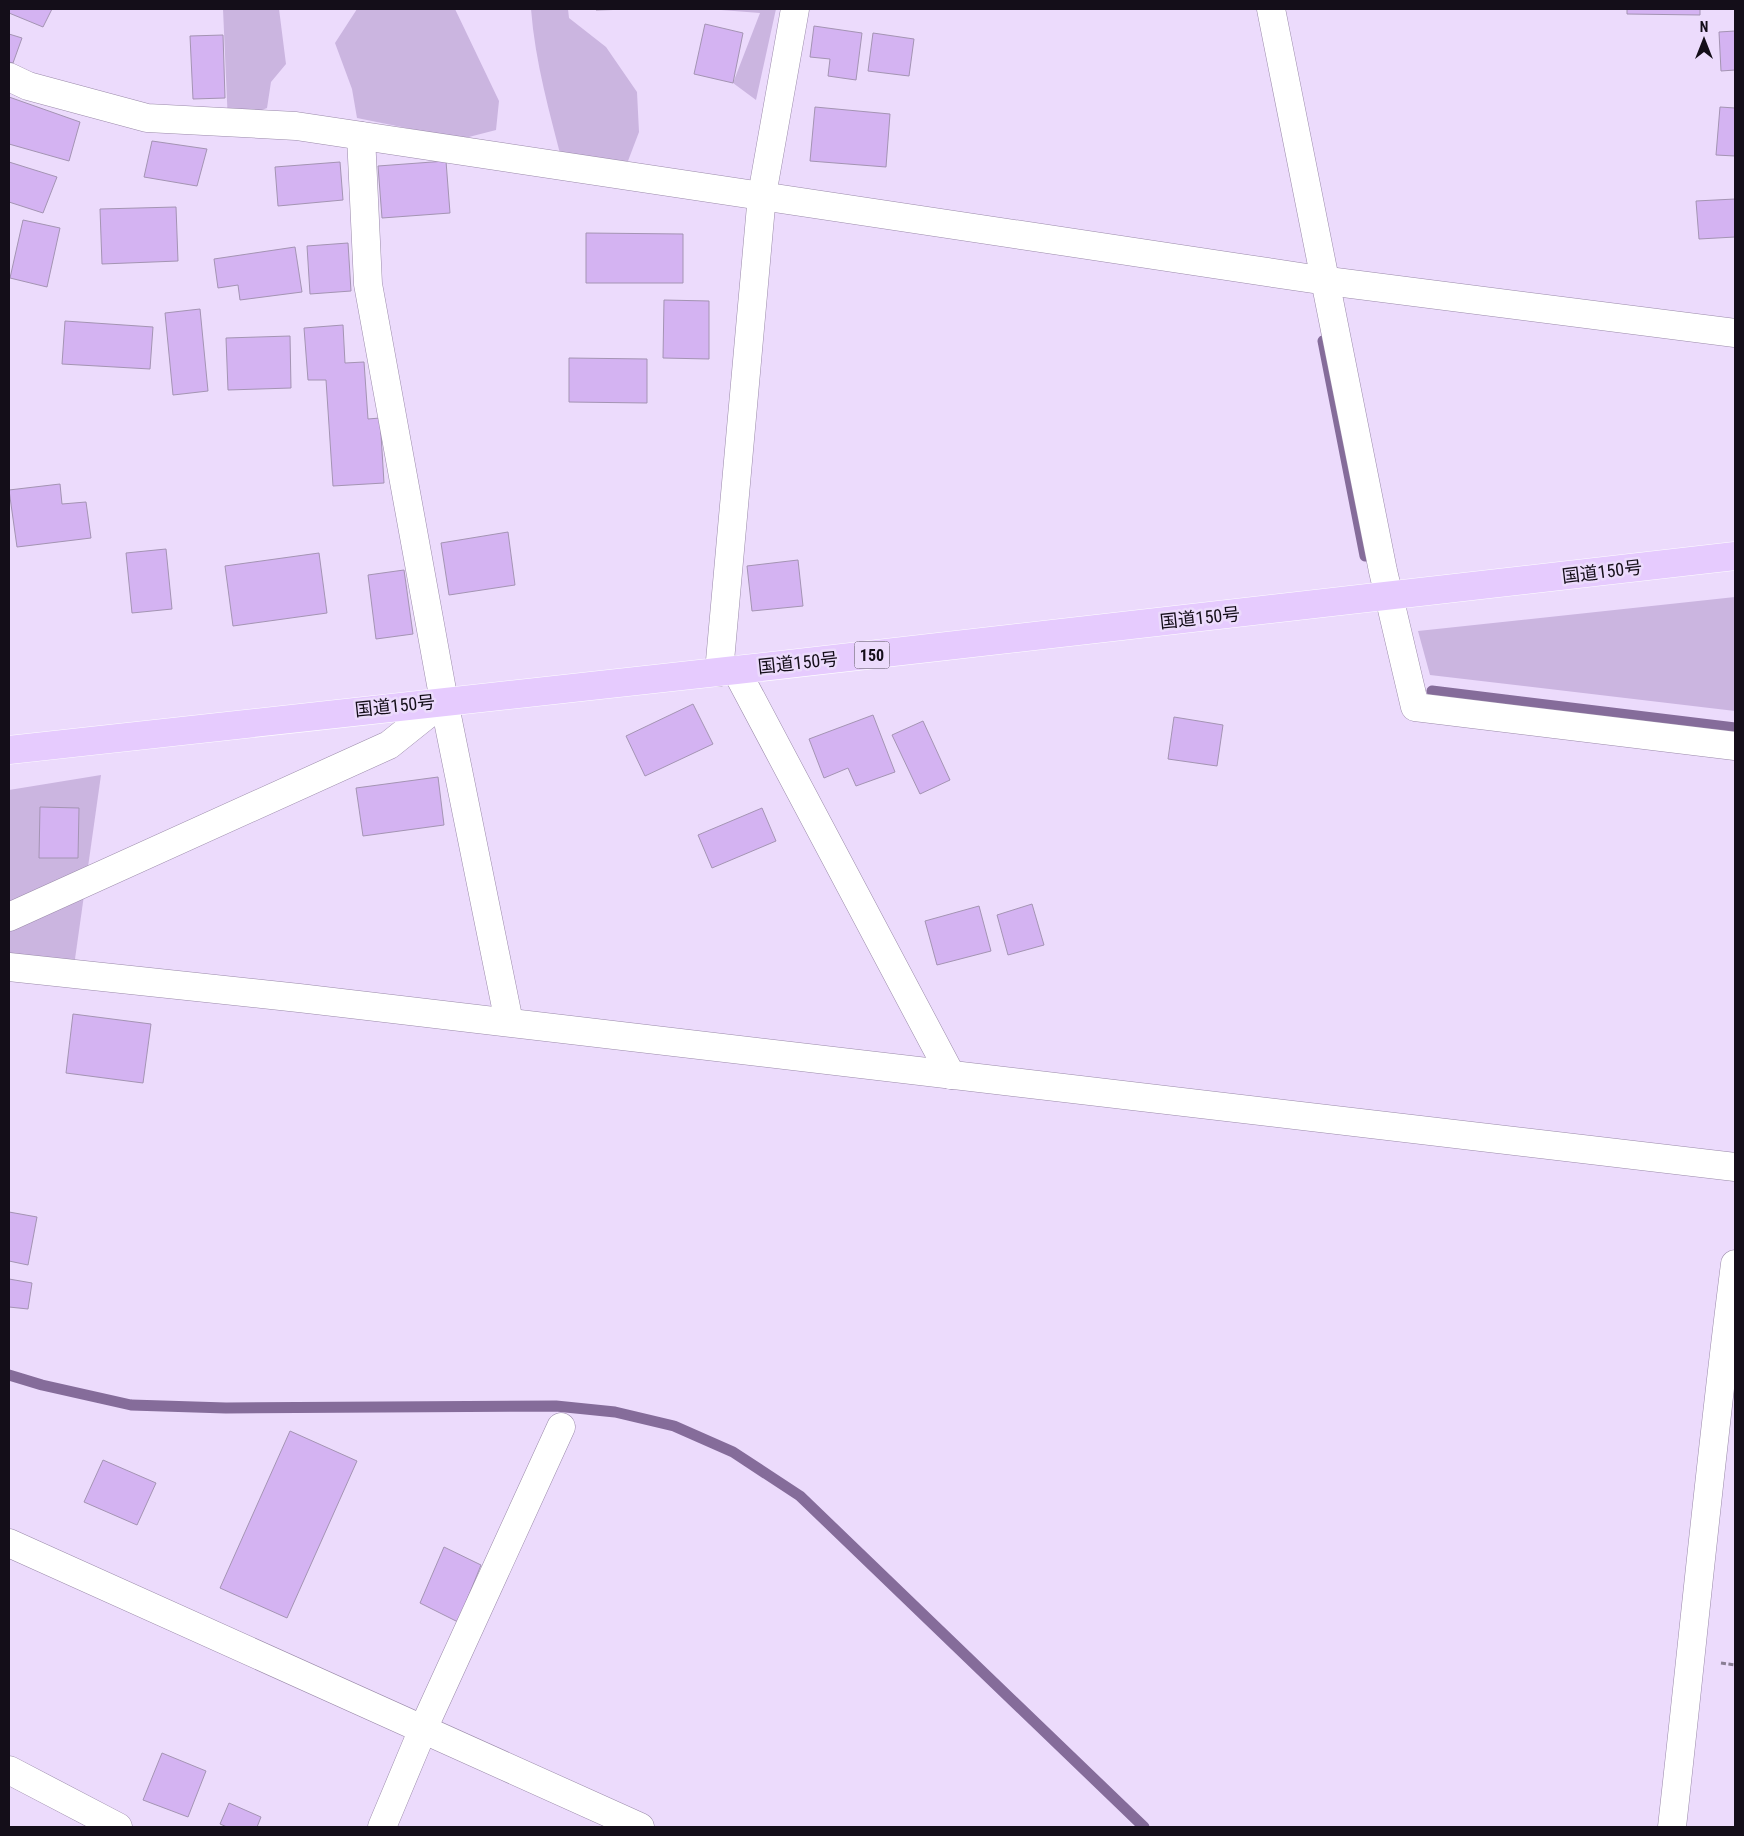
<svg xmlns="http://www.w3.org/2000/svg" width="1744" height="1836" font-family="'Roboto Condensed','Noto Sans JP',sans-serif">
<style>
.green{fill:#cbb5e0}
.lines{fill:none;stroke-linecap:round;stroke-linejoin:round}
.stream{stroke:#856c9a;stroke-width:11}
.building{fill:#d4b3f2;stroke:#a494b3}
.minor-casing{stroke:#9a8aa9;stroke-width:29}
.trunk-casing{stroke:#fff;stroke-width:29}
.path{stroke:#897d94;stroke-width:3;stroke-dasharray:5 2.5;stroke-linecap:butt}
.minor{stroke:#fff;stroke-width:28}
.trunk{stroke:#e6cbfe;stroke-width:28}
.labels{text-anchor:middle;stroke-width:5;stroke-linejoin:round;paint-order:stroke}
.shield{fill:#ecdbfc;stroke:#554c5d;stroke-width:1}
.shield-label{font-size:16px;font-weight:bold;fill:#140e19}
.street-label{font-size:18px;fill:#140e19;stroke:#ecdbfc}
</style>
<rect width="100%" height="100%" fill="#ecdbfc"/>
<g class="green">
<path d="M223,9H279L286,64L271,82L267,108L228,123Z"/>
<path d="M357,9H455L499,101L496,130L461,139L357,118L352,89L335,43Z"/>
<path d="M531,9H568L569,18L606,47L637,92L639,132L628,161L593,170L563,165C550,114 535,62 531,9Z"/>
<path d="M708,9H776L756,100L733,83L760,13Z"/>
<path d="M1735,597V711L1430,675L1418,631Z"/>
<path d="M101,775L73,973L9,965V790Z"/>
</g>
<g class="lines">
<g class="stream">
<path d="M1323,341L1365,556"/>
<path d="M1432,691L1735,728"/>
<path d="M9,1375L42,1385L131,1405L226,1408L556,1406L615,1412L674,1426L733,1452L800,1496L1144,1827"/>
</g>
</g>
<g class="building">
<path d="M9,9H52L43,27L9,13Z"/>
<path d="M595,9H630L596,10Z"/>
<path d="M1627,9H1700V15L1627,14Z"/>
<path d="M705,24L743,33L733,83L694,74Z"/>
<path d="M814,26L862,33L856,80L828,76L830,59L810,57Z"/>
<path d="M1735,31V70L1721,71L1719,32Z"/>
<path d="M873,33L914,39L909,76L868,71Z"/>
<path d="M9,34L22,38L13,63L9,62Z"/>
<path d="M223,35L225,98L193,99L190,36Z"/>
<path d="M9,97L80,122L69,161L9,144Z"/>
<path d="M815,107L890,114L886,167L810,161Z"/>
<path d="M1720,107L1735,108V156L1716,155Z"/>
<path d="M152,141L207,149L197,186L144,177Z"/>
<path d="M446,161L450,213L382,218L378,166Z"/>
<path d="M9,162L57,177L43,213L9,202Z"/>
<path d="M340,162L343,200L278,206L275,167Z"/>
<path d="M1735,199V237L1699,239L1696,201Z"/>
<path d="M176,207L178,261L102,264L100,209Z"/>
<path d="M23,220L60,228L47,287L10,278Z"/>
<path d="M586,233L683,234V283H586Z"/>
<path d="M348,243L351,291L310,294L307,246Z"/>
<path d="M295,247L302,292L240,300L238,285L218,288L214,259Z"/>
<path d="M664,300L709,301V359L663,358Z"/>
<path d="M200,309L208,391L173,395L165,313Z"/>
<path d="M65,321L153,327L150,369L62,364Z"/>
<path d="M343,325L345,363L364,362L368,419L380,418L384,483L333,486L326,380H308L304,328Z"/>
<path d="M290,336L291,388L228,390L226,338Z"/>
<path d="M569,358L647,359V403L569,402Z"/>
<path d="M60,484L62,504L86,502L91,538L17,547L9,490Z"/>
<path d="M508,532L515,585L449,595L441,543Z"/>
<path d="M166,549L172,609L132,613L126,553Z"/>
<path d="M319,553L327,613L233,626L225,566Z"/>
<path d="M798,560L803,606L752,611L747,566Z"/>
<path d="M404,570L413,634L376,639L368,575Z"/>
<path d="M693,704L713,744L645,776L626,736Z"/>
<path d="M873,715L895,772L856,786L848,768L824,778L809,739Z"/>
<path d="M1174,717L1223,725L1217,766L1168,759Z"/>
<path d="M923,721L950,780L920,794L892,735Z"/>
<path d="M438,777L444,825L363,836L356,788Z"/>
<path d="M40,807L79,808L78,858H39Z"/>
<path d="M762,808L776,841L712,868L698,835Z"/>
<path d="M1032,904L1044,945L1008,955L997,915Z"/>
<path d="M979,906L991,951L937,965L925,921Z"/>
<path d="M73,1014L151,1024L143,1083L66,1073Z"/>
<path d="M9,1212L37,1217L28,1265L9,1261Z"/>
<path d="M9,1279L32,1283L28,1309L9,1307Z"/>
<path d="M290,1431L357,1461L287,1618L220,1588Z"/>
<path d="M103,1460L156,1483L137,1525L84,1502Z"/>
<path d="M444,1547L481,1565L458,1622L420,1603Z"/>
<path d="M162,1753L206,1771L188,1817L143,1800Z"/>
<path d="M229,1803L261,1817L257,1827H227L220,1824Z"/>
</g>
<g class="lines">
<g class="minor-casing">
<g id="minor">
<path d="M1271,9L1383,571L1415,707L1735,746"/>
<path d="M9,77L28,86L147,118L296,126L1320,280L1735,333"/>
<path d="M361,136L368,284L444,701L509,1022"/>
<path d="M736,670L951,1075"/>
<path d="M719,672L762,195L795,9"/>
<path d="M9,917L389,745L444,701"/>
<path d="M9,967L299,998L1735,1167"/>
<path d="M9,1543L640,1827"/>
<path d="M9,1770L118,1827"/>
<path d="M382,1827L423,1729L561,1427"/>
<path d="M1672,1827C1693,1640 1711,1451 1735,1264"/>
</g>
</g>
<g class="trunk-casing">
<path id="trunk" d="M9,750L736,670L1735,556"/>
</g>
<path class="path" d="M1721,1663L1735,1665"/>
<use href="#minor" class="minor"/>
<use href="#trunk" class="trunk"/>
</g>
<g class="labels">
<rect class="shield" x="854.5" y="641.5" width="35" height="27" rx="4"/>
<g class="shield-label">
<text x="872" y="661">150</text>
</g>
<g class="street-label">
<text transform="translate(1602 572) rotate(-7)" y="6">国道150号</text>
<text transform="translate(1200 618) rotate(-6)" y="6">国道150号</text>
<text transform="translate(798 663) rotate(-6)" y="6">国道150号</text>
<text transform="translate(395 706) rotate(-6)" y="6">国道150号</text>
</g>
</g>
<rect width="1744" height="1836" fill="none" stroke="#140e19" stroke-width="20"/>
<g transform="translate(1704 40)" stroke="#ecdbfc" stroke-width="4" paint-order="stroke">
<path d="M0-4L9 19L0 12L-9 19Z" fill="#140e19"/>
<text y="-8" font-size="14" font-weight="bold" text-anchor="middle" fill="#140e19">N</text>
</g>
</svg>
